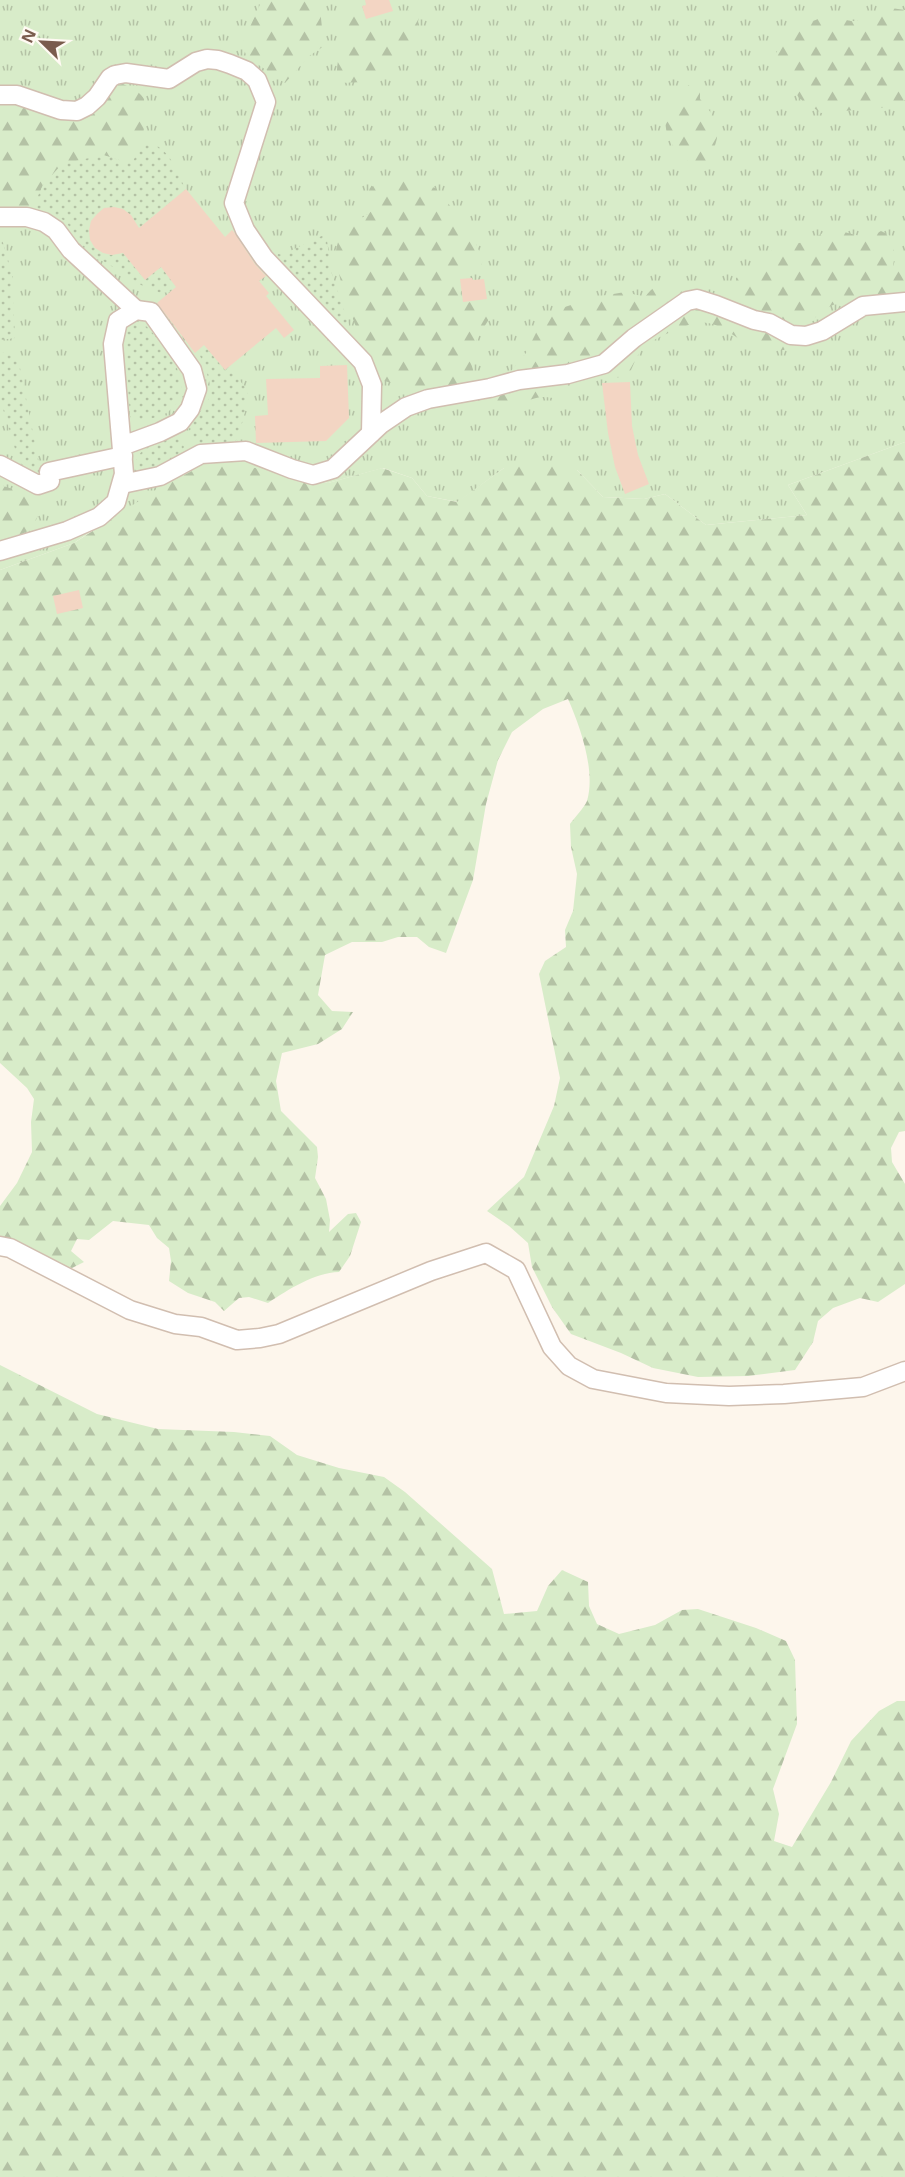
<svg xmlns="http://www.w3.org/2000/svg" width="905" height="2177" font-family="'Noto Sans',sans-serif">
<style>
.grass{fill:url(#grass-tufts)}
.forest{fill:url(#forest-firs)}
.garden{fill:url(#garden-dots)}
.building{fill:#f3d5c3}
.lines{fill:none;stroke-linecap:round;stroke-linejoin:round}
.minor-casing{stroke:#d1beb0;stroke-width:21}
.minor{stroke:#fff;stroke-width:18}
</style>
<defs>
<pattern id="grass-tufts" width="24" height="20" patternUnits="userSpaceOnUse" patternTransform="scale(1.5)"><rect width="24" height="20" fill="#d8ecc9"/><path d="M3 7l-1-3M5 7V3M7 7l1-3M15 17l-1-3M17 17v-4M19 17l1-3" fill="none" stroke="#b4c2a5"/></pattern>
<pattern id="forest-firs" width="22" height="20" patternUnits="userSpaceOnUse" patternTransform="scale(1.5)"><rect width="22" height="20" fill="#d8ecc9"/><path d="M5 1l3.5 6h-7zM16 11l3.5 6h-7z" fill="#b4c2a5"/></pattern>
<pattern id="garden-dots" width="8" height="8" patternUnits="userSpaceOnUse" patternTransform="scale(1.5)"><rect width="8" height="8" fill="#d8ecc9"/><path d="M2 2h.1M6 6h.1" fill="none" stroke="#b4c2a5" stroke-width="1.8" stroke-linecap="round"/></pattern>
</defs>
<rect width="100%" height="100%" fill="#fdf6ec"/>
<path class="grass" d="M0,0H905V442L788,485L807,515L706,525L665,494L644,499L603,497L577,470L504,468L458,502L427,496L412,478L383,468L328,483L270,470L108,520L74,543L0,570Z"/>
<g class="forest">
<path d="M262,0H319L324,46L309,56L285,83L247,57L242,45Z"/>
<path d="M353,0H359L363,19C373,27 384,27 397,27L405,14L416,3L420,10L417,28L409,45L397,53L385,71L365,82L338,83C335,66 339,56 344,40C339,25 341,11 353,0Z"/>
<path d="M884,7L905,10V100L890,107L821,113L799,98L775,59L780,40L793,29L810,22L827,16L851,21H873Z"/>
<path d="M123,84L137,91L144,98C145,123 146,138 133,161H122L103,155L85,160L43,185L33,207L0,208V100L59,114L111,86Z"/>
<path d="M690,84L700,91V99C721,123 723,134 707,162L693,165C658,140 656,110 690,84Z"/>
<path d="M389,176L421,183L435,188L469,228L483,260L481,265L466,269L458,274L462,303L490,300L495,309C481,335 465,346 474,377L452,389L421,391L377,379C363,343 341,296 336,257C335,249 339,238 343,231C347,224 364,219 372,210L367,196L370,188Z"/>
<path d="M837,230L859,236L862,241L881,231L889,235L895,254L893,266L901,272L905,271V309C883,305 858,299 836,304C820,308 795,338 784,350C772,350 763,350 752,346C735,339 718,319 697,323C684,325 652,339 643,348C627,367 638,381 604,377L602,369L589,359C567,368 571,385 560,400C537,392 528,401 508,411L498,407L488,398L498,375L507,376L526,353L546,313L596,297L625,292L645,297C652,288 659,282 671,281L684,294L724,313L736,295V278L752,269L762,271L764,263L774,247L805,242L823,233Z"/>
<path d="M905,442V1131L899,1132L891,1148L892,1162L905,1184V1284L878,1302L860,1298L833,1308L818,1321L813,1342L795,1370L748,1376L698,1377L653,1368L621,1353L571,1334L552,1307L532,1267L528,1243L509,1226L487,1211L524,1177L554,1106L560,1078L539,974L545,961L566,947L565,930L573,911L577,874L571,847L570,824C575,817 584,808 587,801C596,771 580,726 568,699L543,709L512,732L498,760L486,804L473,880L446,953L429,947L417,937H398L382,942H352L325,955L318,995L332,1011L353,1012L342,1029L318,1044L282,1053L276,1081L281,1111L317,1147L318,1157L315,1178L326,1199L330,1220L329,1232L348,1214L356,1213L361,1222L350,1256L339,1272C314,1273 289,1289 268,1303L249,1297L239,1298L224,1311L215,1302L188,1293L169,1281L171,1261L169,1248L157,1238L149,1225L113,1221L89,1240L77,1239L71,1251L84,1262L72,1268L28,1254L0,1242V1206L17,1183L32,1152L31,1122L34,1099L27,1088L0,1063V570L74,543L159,488L194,470L231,463L328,483L382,468L412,478L427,496L457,502L504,468L553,462L577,470L603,497L644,499L665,494L706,525L807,515L788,485Z"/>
<path d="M0,485L32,495L42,502C33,534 30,532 0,540Z"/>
<path d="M0,1365L97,1414L158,1429L234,1432L270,1436L297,1455L339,1468L384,1477L405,1492L492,1569L504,1614L537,1611L548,1586L562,1570L588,1582L589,1606L597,1624L619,1634L655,1625L682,1610L698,1609L756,1628L786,1641L795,1660L797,1724L773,1789L779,1814L774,1841L792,1847L831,1782L851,1741L879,1711L897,1701H905V2177H0Z"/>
</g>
<g class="garden">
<path d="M148,141C174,153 173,167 186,189L137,230C133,202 93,200 89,228C88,241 97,253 110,255C115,255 119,253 123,253C129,253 151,259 155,261C163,266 170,279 176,286L170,292L161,293L146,288L97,257L77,238L66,222L53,213L33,207L43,185L62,164L103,155L122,161H133L142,145Z"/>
<path d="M0,233L12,273L15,338L0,340Z"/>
<path d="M326,234L332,274L349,325L346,330H339L275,260L278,254L286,255L292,250Z"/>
<path d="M133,321C147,322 153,334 161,344C168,354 177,365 180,377C186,397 172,415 153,418C145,420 137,423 130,417L125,335L126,325Z"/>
<path d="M204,345L225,370L229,367L245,387L249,397C245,407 240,442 232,445C228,446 222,445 218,446C204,446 198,445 188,434L191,420C221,398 210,382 199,353Z"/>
<path d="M7,351L18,358L42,478L28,471L19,462L0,399V354Z"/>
<path d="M174,437H178L184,447C175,461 154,470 137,473L134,470C137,446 154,444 174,437Z"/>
</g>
<g class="building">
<path d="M365,0H389L393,11L366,19L362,6L366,5Z"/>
<path d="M186,189L225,237L232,230L234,232L255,264L266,276L259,281L269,293L266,296L294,330L284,338L276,328L225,370L204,345L195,353L157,303L176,287L161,267L145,280L123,253L112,255L103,253L95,248L90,240L89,230L91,221L97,214L104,208L114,207L123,209L131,215L139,228Z"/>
<path d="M472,278L473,280L484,279L487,299L463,302L460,279Z"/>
<path d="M347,365L349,418L326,441L256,443L255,416L268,415L266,379L320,378V366Z"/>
<path d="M630,382L632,426L638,455L649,484L625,494L615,467L608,433L602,383Z"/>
<path d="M79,590L83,608L57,614L53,596Z"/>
</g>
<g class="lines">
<g class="minor-casing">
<g id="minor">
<path d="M0,95H17L61,110L77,111L87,106L97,97L110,78L115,75L126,73L169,79L196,62L207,59L218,60L230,64L247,71L257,80L266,102L234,203L245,230L264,258L363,362L372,385L371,433"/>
<path d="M0,217H27L44,222L56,230L71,250L136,310"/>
<path d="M0,465L38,485L50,481L49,472L123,456"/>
<path d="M122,484L160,476L201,454L246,451L292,469L313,475L333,469L381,424L406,407L428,399L490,388L519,380L568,374L604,364L634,338L687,301L697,299L716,305L754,320L769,323L791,335L806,336L822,331L863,306L905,302"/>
<path d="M0,551L67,531L99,517L116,502L124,474L113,344L118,321L136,310L151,312L192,370L197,389L190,409L180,422L160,432L122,446"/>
<path d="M0,1246L10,1248L130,1310L175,1324L201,1327L237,1340L260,1338L279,1334L431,1271L486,1253L516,1270L552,1347L569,1366L593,1379L666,1393L729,1396L784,1394L863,1387L905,1371"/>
</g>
</g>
<use href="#minor" class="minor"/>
</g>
<g transform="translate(42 42) rotate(294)" stroke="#fffaf3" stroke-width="4.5" paint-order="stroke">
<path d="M0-4.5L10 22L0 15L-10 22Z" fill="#7a5c4d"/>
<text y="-9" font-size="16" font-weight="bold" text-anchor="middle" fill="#7a5c4d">N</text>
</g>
</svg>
